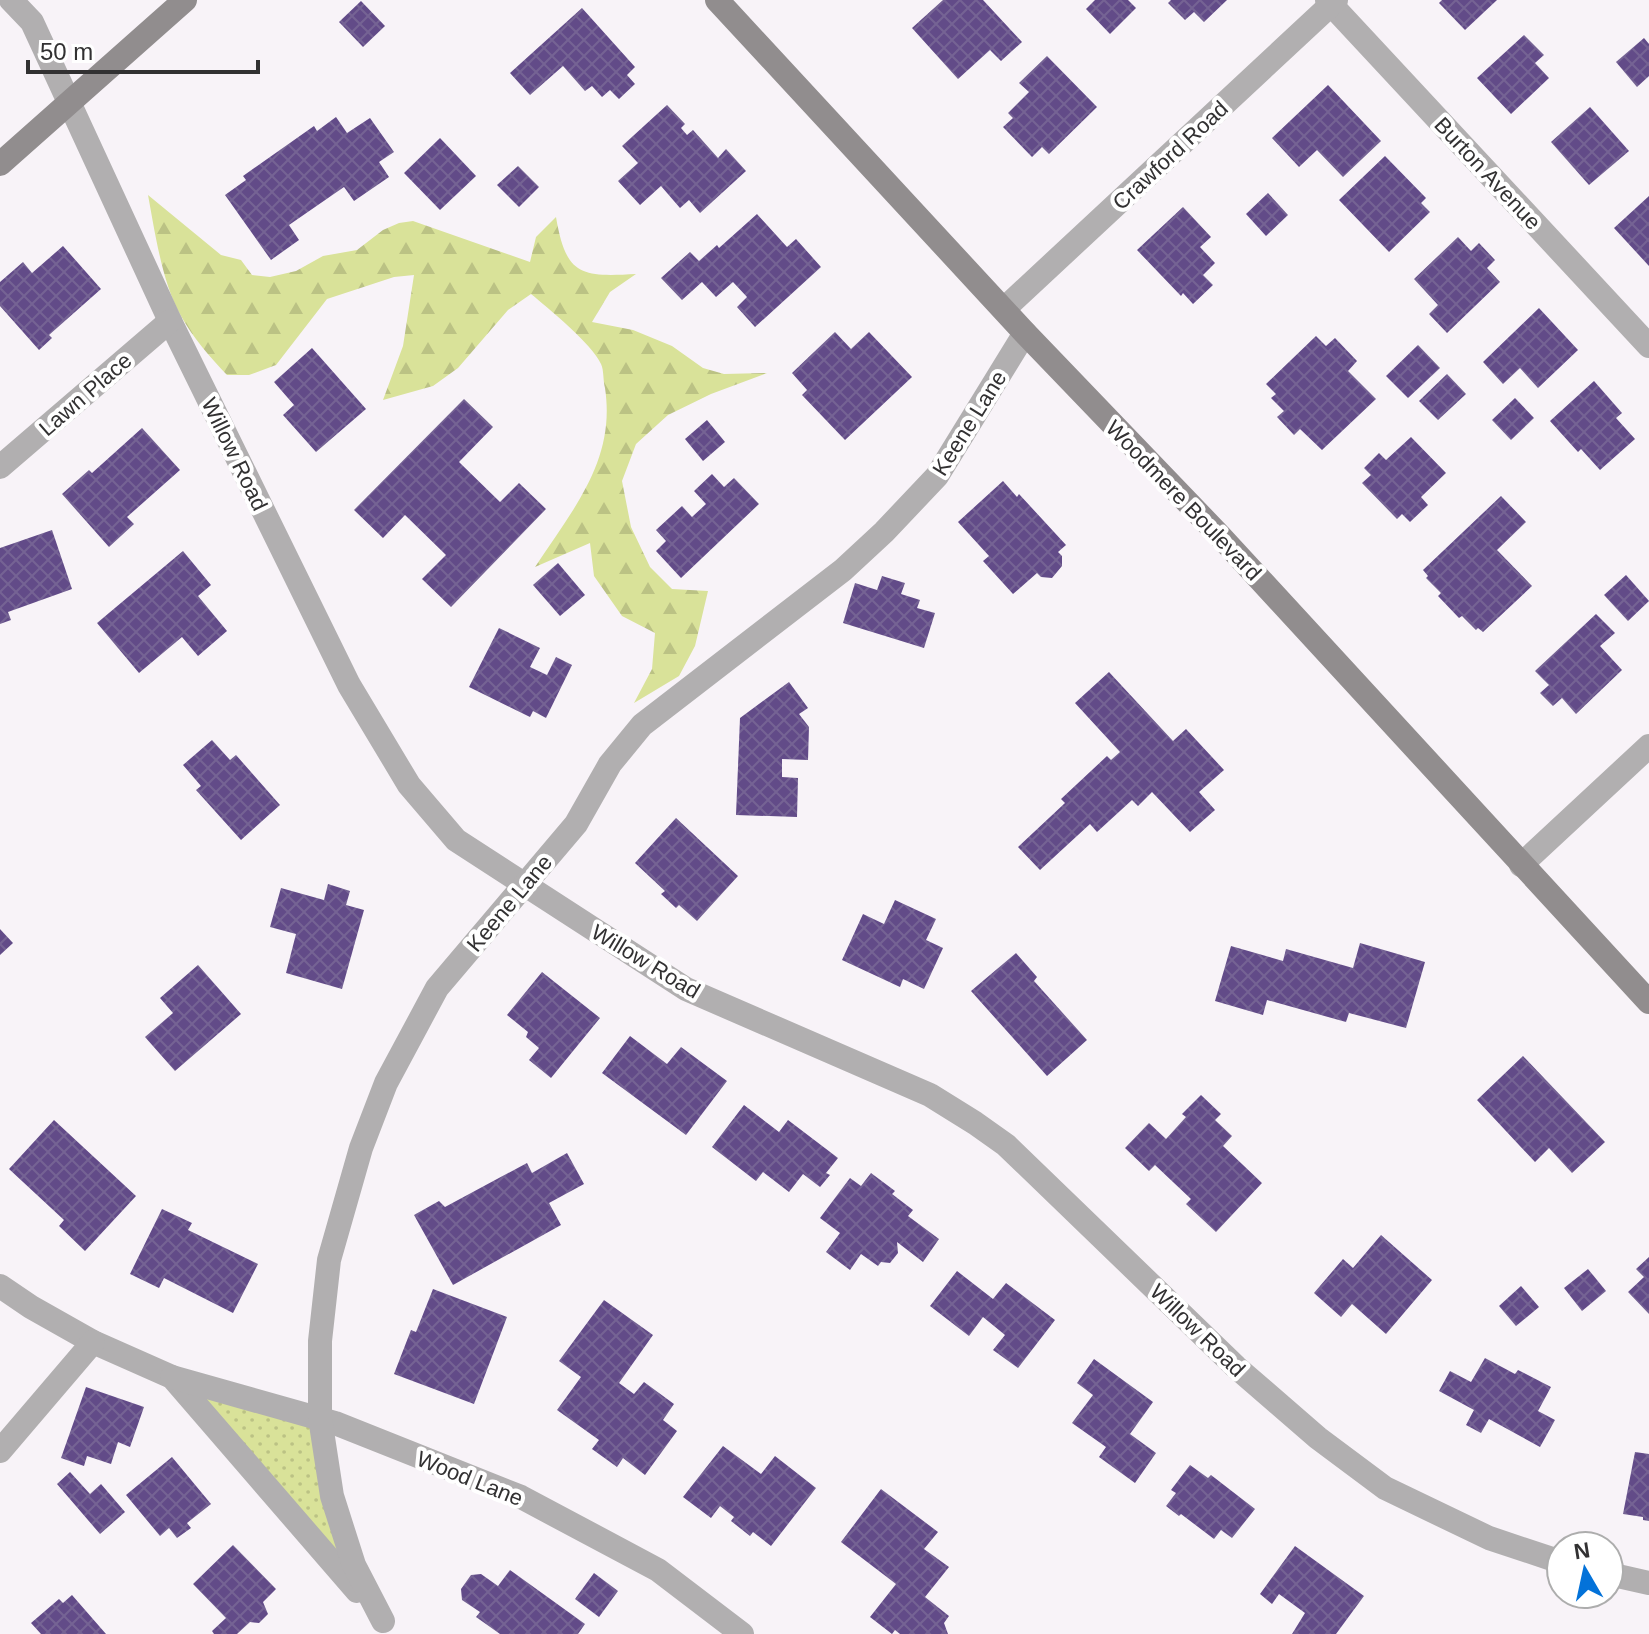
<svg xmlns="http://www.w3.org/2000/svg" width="1649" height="1634" font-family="Arial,sans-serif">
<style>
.forest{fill:url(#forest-firs)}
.park{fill:url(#park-dots)}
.building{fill:url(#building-cross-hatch)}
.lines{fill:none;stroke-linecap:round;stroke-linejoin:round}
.street{stroke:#b1afb0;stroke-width:24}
.secondary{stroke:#918d8e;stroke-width:24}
.labels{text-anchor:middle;stroke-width:8;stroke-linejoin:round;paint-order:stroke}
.street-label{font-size:22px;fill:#323132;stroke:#fff}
</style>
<defs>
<pattern id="forest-firs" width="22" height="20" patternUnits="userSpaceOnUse" patternTransform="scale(2)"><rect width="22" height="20" fill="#d9e299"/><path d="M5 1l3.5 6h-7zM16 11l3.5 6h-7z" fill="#bbc284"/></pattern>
<pattern id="park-dots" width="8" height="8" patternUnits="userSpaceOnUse" patternTransform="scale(2)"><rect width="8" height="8" fill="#d9e299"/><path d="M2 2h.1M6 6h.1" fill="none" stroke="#bbc284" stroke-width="1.8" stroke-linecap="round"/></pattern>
<pattern id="building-cross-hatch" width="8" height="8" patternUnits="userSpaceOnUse" patternTransform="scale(2)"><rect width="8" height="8" fill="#624b88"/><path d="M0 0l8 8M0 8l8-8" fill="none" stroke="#756394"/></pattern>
</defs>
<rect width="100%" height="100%" fill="#f8f3f8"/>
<path class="forest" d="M148,195L221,255L241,260L252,275L270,277L296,271L323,256L357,250L383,230L399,223L413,221L530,262L536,237L556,217C566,276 581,277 636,274L610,292L592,322L633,330L672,346L703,368L724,374L767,373L711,394L668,415L636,444L622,481L631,527L650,567L672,589L708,591L695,646L679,676L634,703L652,669L655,633L622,616L594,576L590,543L535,567C573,509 616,461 605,388C603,381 604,370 601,364C592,344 548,308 531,294L508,310L458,368L433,386L383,400L403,346L414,275L394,277L327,299L276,365L249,375H227C210,357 193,338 181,316C162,283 155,232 148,195Z"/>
<path class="park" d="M188,1388L313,1423L344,1564Z"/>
<g class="building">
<path d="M943,0H983L1022,42L1001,61L990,50L958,79L912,28Z"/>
<path d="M1095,0H1128L1136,8L1110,34L1086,9Z"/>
<path d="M1171,0H1227L1204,22L1194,12L1185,20L1168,3Z"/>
<path d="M1442,0H1497L1465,30L1439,3Z"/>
<path d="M361,1L385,26L363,47L339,22Z"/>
<path d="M582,8L635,67L627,75L635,84L619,99L610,90L602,97L592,86L585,91L563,66L530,95L510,73Z"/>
<path d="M1524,35L1544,55L1535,63L1549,78L1511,114L1477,78Z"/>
<path d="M1644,38L1649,44V76L1637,87L1616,62Z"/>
<path d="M1047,56L1097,107L1049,154L1042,147L1032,157L1003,127L1013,118L1008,113L1029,92L1019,83Z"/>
<path d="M1328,85L1381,141L1343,177L1317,150L1299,167L1272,138Z"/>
<path d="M667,105L685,124L681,128L687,135L693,130L718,158L726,149L746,171L700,213L689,200L680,208L661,186L640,205L618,181L638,163L622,146Z"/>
<path d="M1590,107L1629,151L1589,185L1551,142Z"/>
<path d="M336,117L347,133L370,118L394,152L379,162L389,177L354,201L344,187L289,225L299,240L271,260L225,195L246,180L243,176L314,126L317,131Z"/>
<path d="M440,138L476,176L440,210L404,173Z"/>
<path d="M1385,156L1426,198L1421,203L1430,212L1389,252L1339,200Z"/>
<path d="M518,166L539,187L519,207L497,185Z"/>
<path d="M1268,193L1288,215L1266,236L1246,214Z"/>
<path d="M1649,196V266L1614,228Z"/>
<path d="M1183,207L1211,237L1200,247L1215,263L1203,275L1213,285L1193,304L1183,293L1181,296L1137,250Z"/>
<path d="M757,214L787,247L796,239L821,267L755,327L737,307L747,297L733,282L716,297L702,282L682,300L661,278L690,252L699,261L717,245L719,248Z"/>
<path d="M1458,237L1471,251L1479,243L1495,260L1487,268L1500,282L1447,333L1429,314L1438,305L1414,279Z"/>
<path d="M63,246L101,289L49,335L52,338L39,350L0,306V282L23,262L32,273Z"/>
<path d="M1539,308L1578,350L1538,388L1520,368L1503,384L1483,362Z"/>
<path d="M835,332L851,349L869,332L912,377L845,440L802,395L807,390L792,373Z"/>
<path d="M1316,336L1326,346L1335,338L1357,361L1348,371L1376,399L1322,450L1300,429L1294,435L1277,417L1284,411L1271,398L1276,394L1266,384Z"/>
<path d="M1418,345L1440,368L1408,398L1386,376Z"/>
<path d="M312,348L366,409L316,452L283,415L294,405L274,382Z"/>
<path d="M1447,374L1466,394L1438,420L1419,401Z"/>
<path d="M1594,381L1622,413L1616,418L1635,439L1600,470L1581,449L1578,452L1550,421Z"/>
<path d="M1515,398L1534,418L1511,440L1492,420Z"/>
<path d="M464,399L493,427L459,462L500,502L519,483L546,509L451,607L422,579L446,555L405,515L383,538L354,510Z"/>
<path d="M707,420L725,442L703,461L685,439Z"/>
<path d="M142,428L180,470L127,517L134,524L109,547L62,494L89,470L92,473Z"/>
<path d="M1411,437L1446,473L1421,497L1428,505L1410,522L1402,514L1397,519L1362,483L1371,475L1364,468L1379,453L1386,460Z"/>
<path d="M712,474L724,487L734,478L759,504L681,578L656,551L666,541L656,530L682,506L692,517L706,504L694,491Z"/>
<path d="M1003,481L1017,497L1019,494L1066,545L1058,552L1062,556V566L1052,578L1041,577L1037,573L1013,594L983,561L989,556L958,522Z"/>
<path d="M1501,496L1526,522L1497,550L1532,586L1483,632L1478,628L1476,630L1462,616L1459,618L1438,596L1441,593L1426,578L1428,576L1423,570Z"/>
<path d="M52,530L72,589L8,612L11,620L0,624V548Z"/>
<path d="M183,551L211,585L198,596L227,631L198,656L182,637L139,673L97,623Z"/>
<path d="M558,563L585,595L560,616L533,585Z"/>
<path d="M1626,575L1649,601L1628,621L1604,595Z"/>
<path d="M882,576L905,583L901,594L920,600L917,608L935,613L924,648L843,623L855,583L877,590Z"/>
<path d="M1596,614L1615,633L1600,646L1622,670L1576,714L1562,698L1553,706L1540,693L1549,685L1535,671Z"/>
<path d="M499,628L540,648L530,667L547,675L556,657L572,665L546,718L533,711L530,717L469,687Z"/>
<path d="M1109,672L1173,741L1186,729L1224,770L1199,792L1215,810L1190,832L1152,792L1138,806L1132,800L1097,832L1090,824L1040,870L1018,847L1065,803L1061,799L1107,756L1111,760L1120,752L1075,703Z"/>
<path d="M789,682L808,708L799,714L809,727L808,760L782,759V777L798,778L797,817L736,815L740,718Z"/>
<path d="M212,740L230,760L236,755L280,805L241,840L196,790L201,786L183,765Z"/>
<path d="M676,818L738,876L697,921L679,905L676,908L661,894L665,891L635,863Z"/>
<path d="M328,884L350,891L346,905L364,910L342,989L286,973L296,934L270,927L281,888L324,900Z"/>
<path d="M895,900L936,919L926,940L943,948L924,989L903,979L900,987L842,960L863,914L884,924Z"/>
<path d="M0,929L13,943L0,955Z"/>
<path d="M1360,943L1425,962L1406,1028L1349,1013L1346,1022L1267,1000L1263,1015L1215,1001L1231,946L1283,961L1286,949L1353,968Z"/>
<path d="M1016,953L1037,977L1034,981L1087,1040L1047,1076L971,991Z"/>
<path d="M198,965L241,1014L175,1071L145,1037L173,1013L160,998Z"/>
<path d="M542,972L600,1018L551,1078L529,1060L539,1048L526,1037L528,1032L507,1015Z"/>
<path d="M630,1036L667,1064L681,1047L727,1081L686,1135L602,1073Z"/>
<path d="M1523,1056L1605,1142L1572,1173L1549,1148L1535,1162L1477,1100Z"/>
<path d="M1201,1095L1221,1114L1215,1120L1232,1136L1223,1146L1262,1183L1216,1232L1186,1204L1191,1199L1155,1165L1149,1171L1125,1148L1149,1123L1166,1139L1186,1117L1182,1114Z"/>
<path d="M744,1105L779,1132L788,1120L838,1158L826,1173L830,1175L820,1187L803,1174L789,1192L763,1172L756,1181L712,1147Z"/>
<path d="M54,1120L136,1196L85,1251L59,1226L64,1220L9,1169Z"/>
<path d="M567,1153L584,1184L549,1203L561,1225L453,1285L414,1215L439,1201L445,1207L527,1163L532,1173Z"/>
<path d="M871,1173L895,1191L892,1194L913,1210L908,1216L939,1239L923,1262L897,1242L898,1253L890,1263L881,1262L878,1266L861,1254L850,1270L826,1252L840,1233L820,1218L850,1178L861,1186Z"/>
<path d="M162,1209L192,1223L188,1230L258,1264L233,1313L164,1278L159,1288L130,1274Z"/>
<path d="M1381,1235L1432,1280L1386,1334L1352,1304L1341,1317L1314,1293L1343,1259L1353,1268Z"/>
<path d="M1649,1257V1314L1628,1292L1644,1277L1636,1269Z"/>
<path d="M1588,1269L1606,1291L1582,1311L1564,1288Z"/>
<path d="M957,1271L993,1299L1006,1283L1055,1320L1018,1368L993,1350L1005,1335L983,1317L969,1336L930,1306Z"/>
<path d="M1521,1286L1539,1307L1516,1326L1499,1306Z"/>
<path d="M433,1289L507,1317L474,1404L394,1374L411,1330L416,1332Z"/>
<path d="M604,1300L653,1335L619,1383L634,1394L644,1382L674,1404L663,1420L677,1431L645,1475L623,1458L617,1467L592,1449L599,1440L557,1410L581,1377L559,1361Z"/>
<path d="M1485,1358L1515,1374L1518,1370L1551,1387L1538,1411L1555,1420L1540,1447L1489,1419L1481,1433L1466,1425L1474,1410L1439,1391L1450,1371L1471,1382Z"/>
<path d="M1094,1359L1153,1402L1130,1434L1156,1453L1135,1483L1099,1457L1106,1447L1072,1423L1093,1395L1077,1383Z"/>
<path d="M86,1387L144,1407L130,1447L118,1442L111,1464L87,1456L84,1466L61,1458Z"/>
<path d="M723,1446L761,1474L775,1456L816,1488L771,1546L753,1532L750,1536L731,1521L734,1517L720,1506L711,1518L683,1497Z"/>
<path d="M1635,1452L1649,1454V1521L1643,1520V1517L1623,1514Z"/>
<path d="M172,1457L211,1504L187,1523L191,1528L177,1538L169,1528L160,1536L126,1495Z"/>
<path d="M1190,1465L1208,1478L1211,1475L1255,1509L1232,1538L1221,1530L1214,1539L1181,1514L1179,1516L1166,1506L1176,1493L1171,1490Z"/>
<path d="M70,1472L90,1494L101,1484L125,1512L100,1534L57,1484Z"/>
<path d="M881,1489L938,1532L924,1549L949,1567L925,1597L949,1616L944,1623L948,1634H900L895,1630L892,1634L870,1617L896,1584L841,1542Z"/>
<path d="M233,1545L276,1589L263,1602L268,1614L259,1623L250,1622L237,1634H214L212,1631L226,1618L193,1584Z"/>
<path d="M1295,1546L1364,1596L1336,1634H1292L1305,1613L1279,1594L1272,1604L1260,1594Z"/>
<path d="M510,1570L585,1624L578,1634H500L476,1617L480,1612L462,1600L461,1589L471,1575L481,1574L498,1586Z"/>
<path d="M594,1573L618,1591L599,1617L575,1599Z"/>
<path d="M72,1595L106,1634H41L31,1623L59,1599L63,1603Z"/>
</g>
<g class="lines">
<g class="street">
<path d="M11,0L32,22L170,321L349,685L409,785L456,840L686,989L930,1095L975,1123L1006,1145L1236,1367L1318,1438L1385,1488L1489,1538L1561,1562"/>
<path d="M1327,0L1649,346"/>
<path d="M1004,309L1336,0"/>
<path d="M0,467L170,321"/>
<path d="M1521,865L1649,746"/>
<path d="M0,1286L31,1307L93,1342L172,1377L357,1591"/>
<path d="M172,1377L335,1423L521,1497L658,1570L742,1634"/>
<path d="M0,1451L93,1342"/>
<path d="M1609,1574L1649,1583"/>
<path d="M383,1621L354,1565L332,1496L320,1418V1341L329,1260L361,1148L386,1083L437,988L576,824L610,764L642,725L843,570L884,532L937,476L1025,333"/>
</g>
<g class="secondary">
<path d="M717,0L1025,333L1220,536L1649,1002"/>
<path d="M0,164L185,0"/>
</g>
</g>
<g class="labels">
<g class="street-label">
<text transform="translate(1170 155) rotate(-43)" y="8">Crawford Road</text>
<text transform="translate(1488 173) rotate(47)" y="8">Burton Avenue</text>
<text transform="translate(85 394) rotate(-41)" y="8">Lawn Place</text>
<text transform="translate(969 423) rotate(-58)" y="8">Keene Lane</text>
<text transform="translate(235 454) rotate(64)" y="8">Willow Road</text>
<text transform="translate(1184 500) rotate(46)" y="8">Woodmere Boulevard</text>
<text transform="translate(509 903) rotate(-50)" y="8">Keene Lane</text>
<text transform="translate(646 961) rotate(31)" y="8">Willow Road</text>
<text transform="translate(1198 1330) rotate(44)" y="8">Willow Road</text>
<text transform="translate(470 1478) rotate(22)" y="8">Wood Lane</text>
</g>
</g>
<g transform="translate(1585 1570) rotate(351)"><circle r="38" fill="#ffffff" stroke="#adadad" stroke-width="2"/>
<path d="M0-6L14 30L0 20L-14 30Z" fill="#0372d9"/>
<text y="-12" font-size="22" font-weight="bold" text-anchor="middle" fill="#323132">N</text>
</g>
<path d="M28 60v12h230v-12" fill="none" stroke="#323132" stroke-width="4"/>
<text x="40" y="60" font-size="24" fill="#323132" stroke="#ffffff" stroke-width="6" paint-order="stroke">50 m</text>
</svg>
